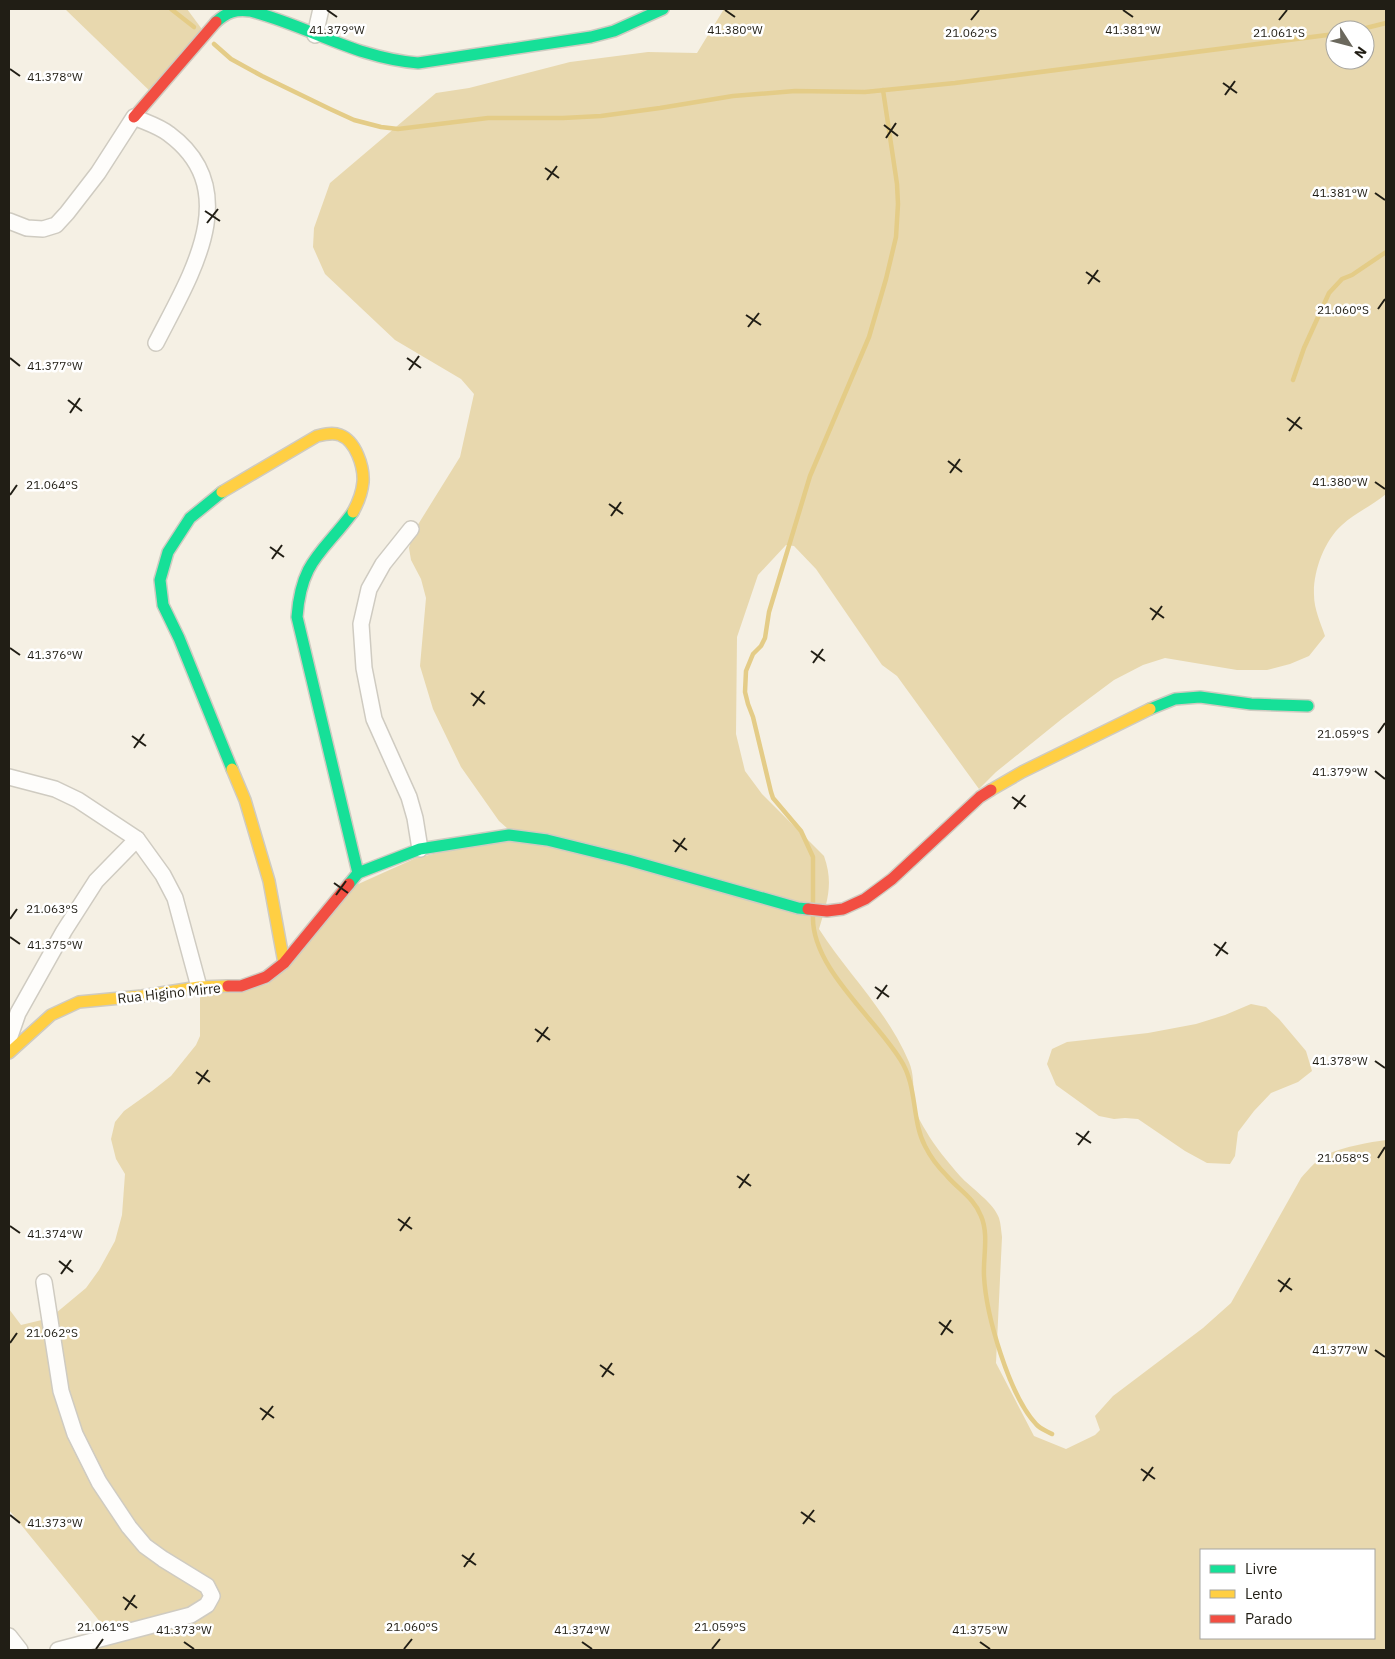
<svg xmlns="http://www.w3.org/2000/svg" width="1395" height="1659" font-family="'IBM Plex Sans',sans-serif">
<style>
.green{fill:#e8d8ae;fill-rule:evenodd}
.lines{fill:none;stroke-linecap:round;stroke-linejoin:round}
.stream{stroke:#e4cc87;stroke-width:4.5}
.street-casing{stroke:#cfcbc1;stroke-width:18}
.fast-casing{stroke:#cfcbc1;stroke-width:14}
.slow-casing{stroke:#cfcbc1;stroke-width:14}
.jam-casing{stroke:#cfcbc1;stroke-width:14}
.street{stroke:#fefdfb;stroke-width:15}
.fast{stroke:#16e098;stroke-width:11}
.slow{stroke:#ffcf43;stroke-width:11}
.jam{stroke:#f24e42;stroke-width:11}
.ticks{fill:none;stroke:#211e15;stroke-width:2}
.labels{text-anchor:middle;stroke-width:5;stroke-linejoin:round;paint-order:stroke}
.street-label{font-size:14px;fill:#211e15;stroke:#fff}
.ticks-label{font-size:12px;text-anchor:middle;fill:#211e15;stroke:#fff;stroke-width:5;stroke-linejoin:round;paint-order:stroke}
</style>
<rect width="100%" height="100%" fill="#f5f0e4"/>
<g class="green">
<path d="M65,9H187L207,36L155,96Z"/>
<path d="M724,9H1386V494C1373,505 1355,513 1342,525C1324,541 1313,572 1314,595C1314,609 1321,624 1325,636L1309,656L1290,664L1267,670H1237L1165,658L1143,665L1114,680L1063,718L996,772L979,789L897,676L882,665L816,569L794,546L786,545L758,575L737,637L736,734L745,771L762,794L824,856C834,884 827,902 819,929C848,974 888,1012 909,1062C914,1074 913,1086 914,1099C914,1111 920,1121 926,1131C935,1147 948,1162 960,1176C971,1188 994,1203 999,1218C1001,1224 1001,1231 1002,1237L996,1363L1034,1436L1066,1449L1095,1435L1100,1430L1095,1416L1113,1396L1203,1328L1231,1303L1301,1178C1309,1169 1317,1159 1328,1154C1343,1147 1370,1142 1386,1140V1650H94L110,1634L9,1510V1309L21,1325L50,1318L86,1288L99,1270L115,1241L122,1215L125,1174L116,1159L111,1139L115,1122L124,1111L152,1091L171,1076L196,1045L200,1036V992L268,984L345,890L416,858L515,835L499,821L461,767L433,709L420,666L426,598L421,579L411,560L409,548L414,531L460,457L474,394L461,379L395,340L325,274L313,247L314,228L330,183L436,93L469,88L570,62L648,52L697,53ZM1335,30H1365V60H1335ZM1201,1550H1374V1638H1201Z"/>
<path d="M1251,1004L1266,1007L1279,1019L1306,1051L1312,1071L1298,1082L1271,1093L1254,1111L1238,1132L1235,1156L1230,1164L1207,1163L1185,1151L1138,1119L1125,1118L1114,1119L1099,1116L1056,1085L1047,1064L1052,1049L1067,1042L1148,1033L1196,1024L1225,1015Z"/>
</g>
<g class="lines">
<g class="stream">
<path d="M171,9L194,27"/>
<path d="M1358,30L1386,23"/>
<path d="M214,44L231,59L262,76L330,109L354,120L381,127L398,129L488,118H563L601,116L660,108L733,96L795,91L865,92L955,83L1335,34"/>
<path d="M1293,380L1304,348L1329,293L1342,279L1352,275L1386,252"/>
<path d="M813,903V857L801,831L773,798L771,792L753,717L748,704L745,692L746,671L753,654L761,646L765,638L769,612L810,476L869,337L886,279L896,237L898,204L897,184L883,90"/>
<path d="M813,916C811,967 874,1017 900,1059C918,1086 911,1119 925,1146C930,1156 939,1168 947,1176C959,1190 974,1198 981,1216C989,1234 983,1257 984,1276C986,1315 1009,1395 1036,1424C1040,1429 1047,1431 1052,1434"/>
</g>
<g class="street-casing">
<g id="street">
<path d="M315,35L321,9"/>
<path d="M9,221L27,228L43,229L56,225L67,213L98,173L134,117C145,122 159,126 169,134C246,191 189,278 156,343"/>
<path d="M411,529L383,564L369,589L361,624L364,668L374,719L409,797L415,818L420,849"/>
<path d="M9,777L55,789L78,800L137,839L163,875L175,898L199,987"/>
<path d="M9,1039L18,1013L64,931L96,881L137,839"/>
<path d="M44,1282L61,1391L75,1434L99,1482L129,1527L145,1546L163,1559L207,1586L212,1596L207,1605L191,1615L58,1650"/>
<path d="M9,1636L20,1650"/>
</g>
</g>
<g class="fast-casing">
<g id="fast">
<path d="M216,22C227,12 236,9 250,11C309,26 355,58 418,63L591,37L614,31L663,9"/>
<path d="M222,492L190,518L168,552L160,580L163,605L179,638L232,769"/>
<path d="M353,512C323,553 301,560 297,617L358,873"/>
<path d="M1150,709L1175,699L1200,697L1251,704L1308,706"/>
<path d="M349,884L358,873L420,849L509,835L547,840L628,860L798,908L808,909"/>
</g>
</g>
<g class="slow-casing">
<g id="slow">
<path d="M222,492L317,436C325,434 333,432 340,435C356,441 364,467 363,482C362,493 358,503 353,512"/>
<path d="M232,769L245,800L269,881L284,963"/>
<path d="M991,790L1022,772L1150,709"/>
<path d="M9,1053L51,1015L79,1002L142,996L199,987L228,986"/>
</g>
</g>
<g class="jam-casing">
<g id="jam">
<path d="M134,117L216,22"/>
<path d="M808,909L827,911L843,909L865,899L892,879L980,797L991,790"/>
<path d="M228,986H241L266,977L284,963L349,884"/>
</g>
</g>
<use href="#street" class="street"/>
<use href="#fast" class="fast"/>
<use href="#slow" class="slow"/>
<use href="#jam" class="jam"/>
</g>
<path class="ticks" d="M327,10L337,17M725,10L735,17M1123,10L1133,17M971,20L979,10M1279,20L1287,10M10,69L20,76M1223,83L1237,93M1225,95L1235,81M884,125L898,136M886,138L896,123M545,168L559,178M547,180L557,166M1375,193L1385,200M205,211L220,221M207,223L218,209M1086,272L1100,282M1088,284L1098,270M1378,309L1385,299M746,315L761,325M748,327L759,313M10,358L20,366M407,358L421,368M409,370L419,356M68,400L82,411M70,413L80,398M1287,418L1302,429M1289,431L1300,417M948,461L962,472M950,473L960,459M1375,482L1385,489M10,495L17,485M609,504L623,514M611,516L621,502M270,547L284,557M272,559L282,545M1150,608L1164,618M1152,620L1162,606M10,648L20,655M811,651L825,661M813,663L823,649M471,693L485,704M473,706L484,691M1378,733L1385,723M132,736L146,746M134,748L144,734M1375,771L1385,779M1012,797L1026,807M1014,809L1025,795M673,840L687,850M675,852L685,838M334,883L348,893M336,895L346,881M10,919L17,909M10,937L20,944M1214,944L1228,954M1216,956L1226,942M875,987L889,997M877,999L887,985M535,1029L550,1040M537,1042L548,1027M1375,1061L1385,1068M196,1072L210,1082M198,1084L208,1070M1076,1133L1091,1143M1078,1145L1089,1131M1378,1158L1385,1147M737,1176L751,1186M739,1188L749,1174M398,1219L412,1229M10,1226L20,1233M400,1231L410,1217M59,1261L73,1272M61,1274L71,1260M1278,1280L1292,1290M1280,1292L1290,1278M939,1322L953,1333M941,1335L951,1320M10,1343L17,1333M1375,1350L1385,1357M600,1365L614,1375M602,1377L612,1363M260,1408L274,1418M262,1420L273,1406M1141,1469L1155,1479M1143,1481L1153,1467M801,1512L815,1522M10,1515L20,1523M803,1524L814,1510M462,1555L476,1565M464,1567L474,1553M123,1597L137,1608M125,1610L135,1595M184,1642L194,1649M582,1642L592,1649M980,1642L990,1649M96,1649L103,1639M404,1649L412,1639M712,1649L720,1639"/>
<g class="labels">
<g class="street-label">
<text transform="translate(169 993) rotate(-6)" y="5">Rua Higino Mirre</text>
</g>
</g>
<g class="ticks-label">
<text x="735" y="34">41.380°W</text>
<text x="1133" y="34">41.381°W</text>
<text x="337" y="34">41.379°W</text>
<text x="971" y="37">21.062°S</text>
<text x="1279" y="37">21.061°S</text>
<text x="55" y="81">41.378°W</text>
<text x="1340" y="197">41.381°W</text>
<text x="1343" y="314">21.060°S</text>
<text x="55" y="370">41.377°W</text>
<text x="1340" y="486">41.380°W</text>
<text x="52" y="489">21.064°S</text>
<text x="55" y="659">41.376°W</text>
<text x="1343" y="738">21.059°S</text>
<text x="1340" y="776">41.379°W</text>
<text x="52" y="913">21.063°S</text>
<text x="55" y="949">41.375°W</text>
<text x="1340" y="1065">41.378°W</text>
<text x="1343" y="1162">21.058°S</text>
<text x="55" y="1238">41.374°W</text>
<text x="52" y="1337">21.062°S</text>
<text x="1340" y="1354">41.377°W</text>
<text x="55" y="1527">41.373°W</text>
<text x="103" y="1631">21.061°S</text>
<text x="412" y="1631">21.060°S</text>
<text x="720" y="1631">21.059°S</text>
<text x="184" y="1634">41.373°W</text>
<text x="582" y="1634">41.374°W</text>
<text x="980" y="1634">41.375°W</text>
</g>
<rect width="1395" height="1659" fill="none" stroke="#211e15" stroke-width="20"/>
<rect x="1200" y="1549" width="175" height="90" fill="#ffffff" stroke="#a6a5a1"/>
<rect x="1210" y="1565" width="25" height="8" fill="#16e098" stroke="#a6a5a1"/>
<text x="1245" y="1574" font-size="15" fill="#211e15">Livre</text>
<rect x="1210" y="1590" width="25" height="8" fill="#ffcf43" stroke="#a6a5a1"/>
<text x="1245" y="1599" font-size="15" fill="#211e15">Lento</text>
<rect x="1210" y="1615" width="25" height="8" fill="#f24e42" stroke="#a6a5a1"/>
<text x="1245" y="1624" font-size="15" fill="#211e15">Parado</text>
<g transform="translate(1350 45) rotate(126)"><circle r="24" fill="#ffffff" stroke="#a6a5a1"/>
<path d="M0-4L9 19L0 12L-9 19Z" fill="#6b685d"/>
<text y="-8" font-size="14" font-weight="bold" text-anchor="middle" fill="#211e15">N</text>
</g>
</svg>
